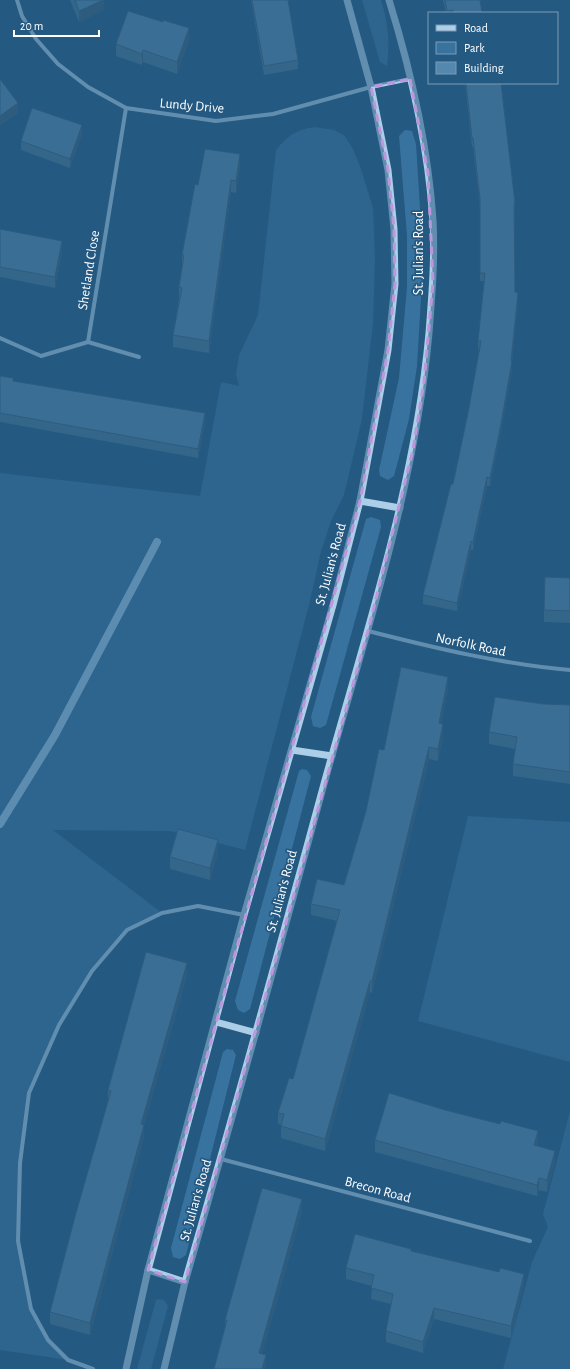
<svg xmlns="http://www.w3.org/2000/svg" width="570" height="1369" font-family="'Alegreya Sans',sans-serif">
<style>
.green{fill:#3873a0}
.lines{fill:none;stroke-linecap:round;stroke-linejoin:round}
.stream{stroke:#a0cae8;stroke-width:8}
.minor{stroke:#accee7;stroke-width:4}
.tertiary{stroke:#accee7;stroke-width:7}
.wall{fill:#487596}
.shaded-wall{fill:#3b5f7a}
.building{fill:#5488ae;stroke:#3b5f7a}
.marked{fill:none;stroke:#bd96df;stroke-width:3;stroke-dasharray:8 5;stroke-linejoin:round}
.labels{text-anchor:middle;stroke-width:3.5;stroke-linejoin:round;paint-order:stroke}
.street-label{font-size:14px;fill:#fff;stroke:#245982}
</style>
<rect width="100%" height="100%" fill="#245982"/>
<g class="green">
<path d="M362,0H381C388,21 390,43 387,66L380,62Z"/>
<path d="M315,127L334,130L344,135L353,149L361,169L373,208L375,258L373,323L362,419L344,495L331,521L321,551L310,601L245,850L171,831L53,830L162,913L127,930L92,971L59,1025L29,1093L20,1163L18,1241L31,1309L48,1340L68,1360L0,1350V473L200,496L221,382L239,386L236,374L239,355L258,315L276,150C287,136 297,129 315,127Z"/>
<path d="M405,130L412,131L416,144L421,224L422,280L417,366L409,419L394,476L388,480L380,476L379,470L399,378L407,287V236L399,136Z"/>
<path d="M371,517L380,520L381,527L326,725L320,728L313,726L311,717L366,519Z"/>
<path d="M302,769L307,770L311,776L250,1009L244,1013L238,1010L235,1001L299,771Z"/>
<path d="M468,816L570,822V1062L418,1021Z"/>
<path d="M227,1049L233,1050L236,1055L186,1255L180,1259L173,1257L171,1248L223,1052Z"/>
<path d="M570,1111V1369H503L532,1262L548,1227L543,1214Z"/>
<path d="M159,1299L164,1300L168,1306L151,1369H137L156,1300Z"/>
</g>
<g class="lines">
<path class="stream" d="M0,824L55,735L157,542"/>
<g class="minor">
<path d="M17,0L22,16L36,39L58,64L88,87L126,108L216,121L273,114L371,87L410,79"/>
<path d="M0,338L41,356L88,342L126,108"/>
<path d="M88,342L139,357"/>
<path d="M368,631C435,648 501,664 570,670"/>
<path d="M221,1159L530,1241"/>
<path d="M93,1369L68,1360L48,1340L31,1309L18,1241L20,1163L29,1093L59,1025L92,971L127,930L162,913L198,906L244,915"/>
</g>
<g class="tertiary">
<path d="M360,501L400,508"/>
<path d="M292,750L332,756"/>
<path d="M216,1022L256,1033"/>
<path d="M148,1270L185,1282"/>
<path d="M126,1369L148,1270L244,915L333,605L360,501L388,350L395,284L394,229L388,170L371,87L347,0"/>
<path d="M164,1369L185,1282C233,1116 279,950 324,784C365,635 415,488 429,333C432,295 435,258 433,220C428,146 411,71 389,0"/>
</g>
</g>
<g class="wall">
<path d="M70,0H104V10L79,22Z"/>
<path d="M251,0H288L298,60V69L264,75Z"/>
<path d="M443,0H480L482,13H446Z"/>
<path d="M189,40L177,74L143,62L142,65L116,56V44Z"/>
<path d="M465,83H496L515,203V211H514L515,292L518,301L512,361V369L501,432L490,486H487L473,550H471L457,611L423,604V595L453,484L468,413L479,350L478,349V341L484,281H480V206L473,147H472Z"/>
<path d="M82,134L70,168L21,150V141Z"/>
<path d="M240,166L236,193L231,192L209,353L173,347V335L179,299V287L182,267V255L198,185Z"/>
<path d="M0,229L62,252L55,288L0,277Z"/>
<path d="M0,376L13,381L205,422L198,458L0,422Z"/>
<path d="M570,578V623L544,622V610Z"/>
<path d="M448,689L441,723L443,735L438,761L429,759L372,993L370,992L325,1151L281,1138V1125L278,1124V1113L293,1079L337,921L311,915V904L344,885L384,750Z"/>
<path d="M543,704L570,705V784L513,776V764L515,749L489,744V732Z"/>
<path d="M218,852L210,880L170,869V857Z"/>
<path d="M187,975L144,1125V1137L90,1335L50,1324V1312L108,1101V1090Z"/>
<path d="M375,1140L538,1143L537,1146L555,1163L547,1192L539,1190L537,1196L375,1152Z"/>
<path d="M302,1211L262,1354L266,1367V1369H214L225,1328V1320Z"/>
<path d="M411,1251L524,1285L511,1338L434,1319L423,1353L386,1342V1331L391,1304L371,1299L372,1286L346,1279V1268Z"/>
</g>
<g class="shaded-wall">
<path d="M103,0H104V10L79,22V11Z"/>
<path d="M453,10V13H447V11Z"/>
<path d="M189,28V40L177,74V62Z"/>
<path d="M143,50V62L142,65V54Z"/>
<path d="M18,103V113L0,126V116Z"/>
<path d="M82,125V134L70,168V159Z"/>
<path d="M240,154V166L236,193V181Z"/>
<path d="M231,180V192L209,353V341Z"/>
<path d="M62,241V252L55,288V277Z"/>
<path d="M518,293V301L511,369V361Z"/>
<path d="M512,361V369L501,432L490,486V478Z"/>
<path d="M205,413V422L198,458V449Z"/>
<path d="M487,477V486L473,550V542Z"/>
<path d="M471,541V550L457,611V603Z"/>
<path d="M448,677V689L439,735V723Z"/>
<path d="M443,724V735L438,761V749Z"/>
<path d="M429,747V759L372,993V981Z"/>
<path d="M218,840V852L210,880V868Z"/>
<path d="M187,963V975L144,1125V1137L90,1335V1323L141,1124Z"/>
<path d="M370,981V992L325,1151V1139Z"/>
<path d="M538,1131V1143L534,1157V1145Z"/>
<path d="M555,1151V1163L547,1192V1180Z"/>
<path d="M539,1178V1190L537,1196V1185Z"/>
<path d="M302,1199V1211L259,1365V1353Z"/>
<path d="M524,1274V1285L511,1338V1326Z"/>
<path d="M434,1308V1319L423,1353V1342Z"/>
<path d="M266,1355V1369H262Z"/>
</g>
<g class="building">
<path d="M75,0H103L79,11Z"/>
<path d="M252,0H288L298,60L264,66Z"/>
<path d="M445,0H480L482,13H453V10L447,11Z"/>
<path d="M128,11L163,22V20L189,28L177,62L143,50L142,54L116,44Z"/>
<path d="M0,79L18,103L0,116Z"/>
<path d="M466,83H496V84L501,83L515,203H514L515,292L518,293L511,361H512L501,424L490,478L487,477L473,542L471,541L457,603L423,595L451,484H453L468,413L481,341H478L485,273H480V198L473,138H472Z"/>
<path d="M32,108L82,125L70,159L21,141Z"/>
<path d="M205,149L240,154L236,181L231,180L209,341L173,335L182,288L179,287L184,255H182L195,184L198,185Z"/>
<path d="M0,229L62,241L55,277L0,267Z"/>
<path d="M0,376L13,378V381L205,413L198,449L0,413Z"/>
<path d="M545,577L570,578V611L544,610Z"/>
<path d="M401,667L448,677L439,723L443,724L438,749L429,747L372,981H370L325,1139L281,1126L284,1114L278,1113L289,1078L293,1079L340,910L311,904L317,879L344,885L366,811L379,749L384,750Z"/>
<path d="M495,697L543,704L570,705V772L513,764L517,737L489,732Z"/>
<path d="M178,829L218,840L210,868L170,857Z"/>
<path d="M146,952L187,963L141,1124L144,1125L90,1323L50,1312L76,1213L111,1091L108,1090Z"/>
<path d="M389,1093L445,1110L500,1124L501,1121L538,1131L534,1145L555,1151L547,1180L539,1178L537,1185L375,1140Z"/>
<path d="M262,1188L302,1199L259,1353L266,1355L262,1369H214L227,1320H225Z"/>
<path d="M355,1234L411,1249V1251L499,1272L500,1268L524,1274L511,1326L434,1308L423,1342L386,1331L393,1294L371,1288L374,1275L346,1268Z"/>
</g>
<path d="M0 0H570V1369H0ZM410,79L428,173L433,283L424,382L413,450L368,631L185,1282L148,1270L360,501L388,350L395,284L394,229L388,170L371,87Z" fill="#245982" fill-opacity=".55" fill-rule="evenodd"/>
<path class="marked" d="M410,79L428,173L433,283L424,382L413,450L368,631L185,1282L148,1270L360,501L388,350L395,284L394,229L388,170L371,87Z"/>
<g class="labels">
<g class="street-label">
<text transform="translate(192 105) rotate(5)" y="5">Lundy Drive</text>
<text transform="translate(418 253) rotate(-90)" y="5">St. Julian's Road</text>
<text transform="translate(88 270) rotate(-81)" y="5">Shetland Close</text>
<text transform="translate(330 564) rotate(-75)" y="5">St. Julian's Road</text>
<text transform="translate(471 644) rotate(12)" y="5">Norfolk Road</text>
<text transform="translate(281 891) rotate(-75)" y="5">St. Julian's Road</text>
<text transform="translate(378 1189) rotate(15)" y="5">Brecon Road</text>
<text transform="translate(195 1200) rotate(-74)" y="5">St. Julian's Road</text>
</g>
</g>
<rect x="428" y="12" width="130" height="72" fill="#245982" stroke="#7c9bb4"/>
<rect x="436" y="25" width="20" height="6" fill="#accee7" stroke="#7c9bb4"/>
<text x="464" y="32" font-size="12" fill="#ffffff">Road</text>
<rect x="436" y="42" width="20" height="12" fill="#3873a0" stroke="#7c9bb4"/>
<text x="464" y="52" font-size="12" fill="#ffffff">Park</text>
<rect x="436" y="62" width="20" height="12" fill="#5488ae" stroke="#7c9bb4"/>
<text x="464" y="72" font-size="12" fill="#ffffff">Building</text>
<path d="M14 30v6h85v-6" fill="none" stroke="#ffffff" stroke-width="2"/>
<text x="20" y="30" font-size="12" fill="#ffffff" stroke="#245982" stroke-width="3" paint-order="stroke">20 m</text>
</svg>
